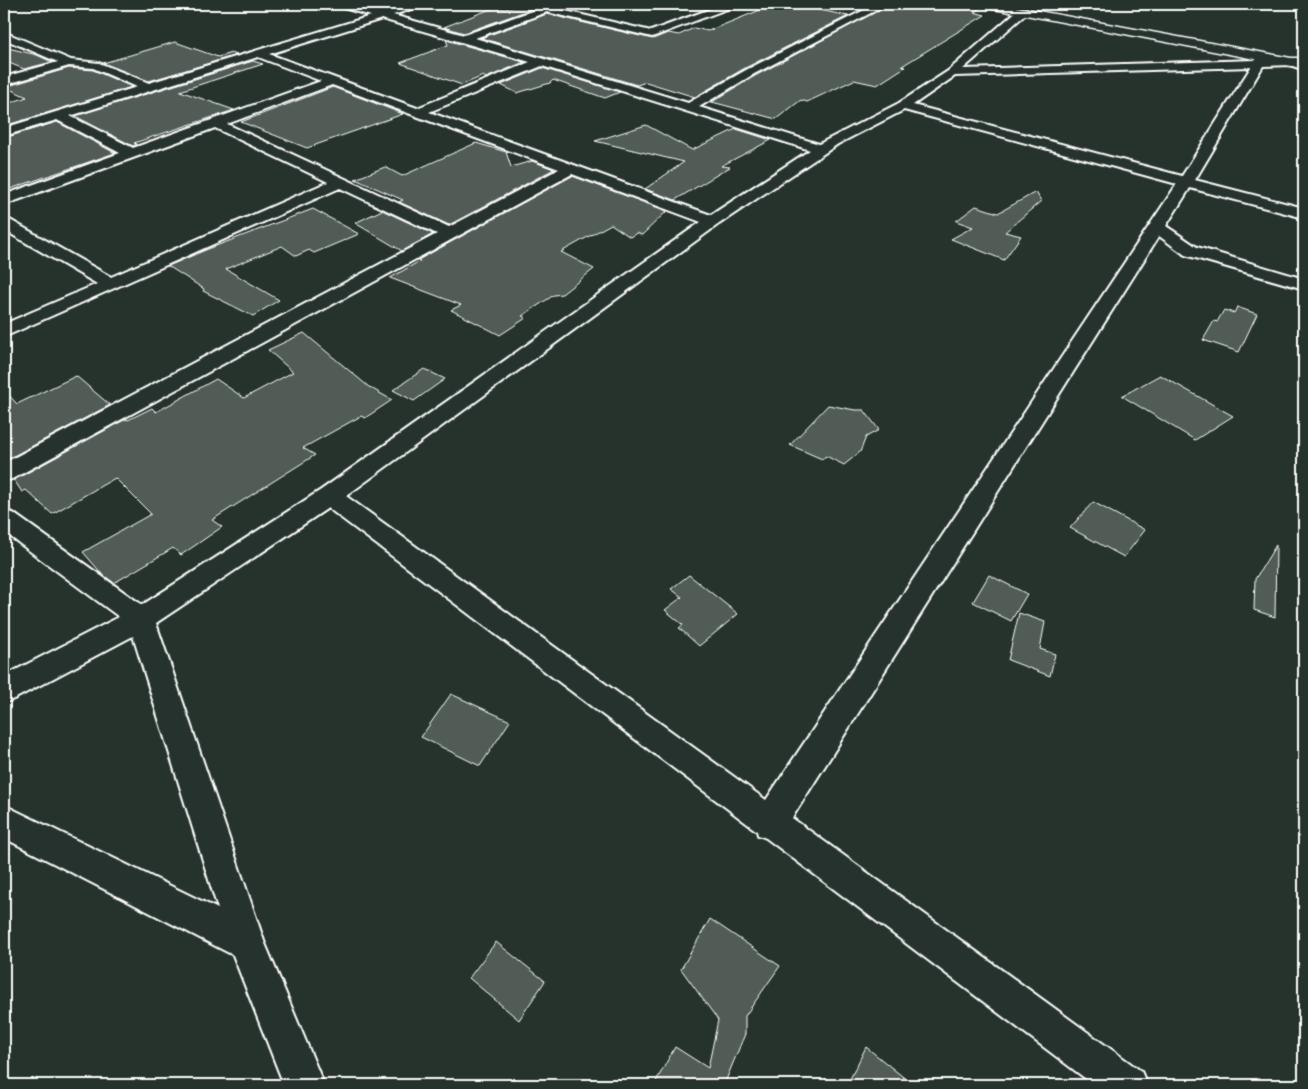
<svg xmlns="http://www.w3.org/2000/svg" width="1308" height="1089" font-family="'Shantell Sans',sans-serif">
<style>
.building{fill:#515c57;stroke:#fff}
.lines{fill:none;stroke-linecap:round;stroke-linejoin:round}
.street-casing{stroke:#fff;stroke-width:4}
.secondary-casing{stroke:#fff;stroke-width:3}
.street{fill:#26332d;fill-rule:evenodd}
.secondary{fill:#26332d;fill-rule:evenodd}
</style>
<rect width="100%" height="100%" fill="#26332d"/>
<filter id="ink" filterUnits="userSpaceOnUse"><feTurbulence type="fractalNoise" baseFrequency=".02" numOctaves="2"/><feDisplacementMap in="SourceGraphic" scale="10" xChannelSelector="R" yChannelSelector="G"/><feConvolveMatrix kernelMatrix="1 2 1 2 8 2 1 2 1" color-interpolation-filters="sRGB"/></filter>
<g filter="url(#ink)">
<g class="building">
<path d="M524,4L537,7L464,33L444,27L496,7L505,9Z"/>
<path d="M775,4H792L848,16L745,68L695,97L646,82L637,85L481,38L547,14L653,39L668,33L679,35L694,28L708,31Z"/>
<path d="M890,4H977L981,8L974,12L985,15L902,66L905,67L877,85L854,80L807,102L801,100L776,119L712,102L755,76Z"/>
<path d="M446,40L524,62L486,78L483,76L462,85L400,63L448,45Z"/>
<path d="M175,42L218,57L231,53L237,55L149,81L103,63Z"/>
<path d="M4,47L37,55L52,62L24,69L4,61Z"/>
<path d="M253,61L263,64L180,91L234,110L134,143L137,144L133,146L75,116Z"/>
<path d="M69,68L93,70L132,87L4,126V105L27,97L5,87Z"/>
<path d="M542,68L620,92L605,98L553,80L550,83L517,93L501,85Z"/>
<path d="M333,87L403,114L307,148L241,122Z"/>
<path d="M57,122L115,153L4,191V138Z"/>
<path d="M646,125L692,150L736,129L771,140L721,166L730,167L675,200L645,189L684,162L595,141Z"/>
<path d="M476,143L506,152L511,167L532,161L554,169L449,225L399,202L403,200L355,179L385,167L402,176Z"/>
<path d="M572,176L667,211L642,235L637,233L630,237L611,224L561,252L594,269L562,294L554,295L522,316L526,318L500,335L451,310L461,305L390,278L420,261L418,260Z"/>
<path d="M1036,192L1041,201L1005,232L1021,236L1004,260L951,239L973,227L956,221L976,206L998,213Z"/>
<path d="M313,209L359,234L314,253L309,250L296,256L282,246L226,269L279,300L253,316L203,291L204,289L168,266L208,249Z"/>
<path d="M382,210L433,234L402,251L355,223Z"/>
<path d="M1237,307L1257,314L1239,352L1203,340L1214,321L1217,322L1224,310L1234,313Z"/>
<path d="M304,333L369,387L392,400L365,418L361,416L303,448L315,455L212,520L222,527L181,555L173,548L114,583L102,574L83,552L151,514L115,478L52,514L26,490L22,492L14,480L126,419L128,420L152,408L156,412L216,379L244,398L293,372L268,350Z"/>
<path d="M424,369L445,379L414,401L393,390Z"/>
<path d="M1160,375L1233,416L1195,440L1122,396Z"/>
<path d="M76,376L110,405L4,461V390L17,404Z"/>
<path d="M828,405L855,410H864L879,430L866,437L860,452L844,465L826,456L822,459L790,445Z"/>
<path d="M1093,502L1145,530L1124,557L1070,528Z"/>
<path d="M1276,545L1275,617L1254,610L1255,579Z"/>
<path d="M689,575L738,614L699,646L679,628L683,625L665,610L682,597L671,589Z"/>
<path d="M989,575L1027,594L1011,621L973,602Z"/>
<path d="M1019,613L1045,622L1040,649L1055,654L1050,676L1008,660Z"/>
<path d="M451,694L510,721L480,766L421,737Z"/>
<path d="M710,919L780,966L745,1016V1034L726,1080L734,1085H654L675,1047L708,1068L718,1020L681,969Z"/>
<path d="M496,942L545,981L519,1020L469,978Z"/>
<path d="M866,1047L913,1085H847Z"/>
</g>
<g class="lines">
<g class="street-casing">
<path id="street" d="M335,4H350L382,12L410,4H424L422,6L393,15L464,35L552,4H566L557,9L651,31L724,4H737L735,6L652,37L547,12L475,38L688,103L746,70L876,4H888L754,74L699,107L819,144L899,103L948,71L1019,9H1027V13L963,69L1256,60L1259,55H1267L1269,57L1267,59H1291L1304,63V70L1290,65L1263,66L1195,180L1304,208V218L1190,188L1166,226L1197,247L1304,279V289L1185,255L1159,236L792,818L1141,1071L1147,1085H1094L766,838L758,835L757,831L328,508L156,623L264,941L324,1085H284L233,955L4,838V805L218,909L133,636L14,699L4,703V676L119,617L4,532V510L13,513L142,605L321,490L701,222L572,174L12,479L4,481V463L437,234L340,188L4,337V324L97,284L4,230V218L10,220L111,277L328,182L215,128L4,205V195L120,153L57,120L4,136V128L137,87L93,68L69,66L4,85V77L58,62L4,39V32L71,60L99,63L149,83L371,16L337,6ZM382,19L530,62L417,108L269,54ZM258,57L321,81L133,148L70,116ZM542,66L810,150L711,215L429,112ZM1251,67L1182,176L913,105L955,76ZM332,85L559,169L449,227L227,124ZM904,110L1177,184L766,800L346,496L719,224L838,144Z"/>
</g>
<g class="secondary-casing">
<path id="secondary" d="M979,4H1000L1291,58H1304V66H1291L984,7Z"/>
</g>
<use href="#street" class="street"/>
<use href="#secondary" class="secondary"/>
</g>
</g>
<rect width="1308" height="1089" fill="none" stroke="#26332d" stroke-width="20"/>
<rect x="10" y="10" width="1288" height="1069" fill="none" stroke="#fff" stroke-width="2" filter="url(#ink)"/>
</svg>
